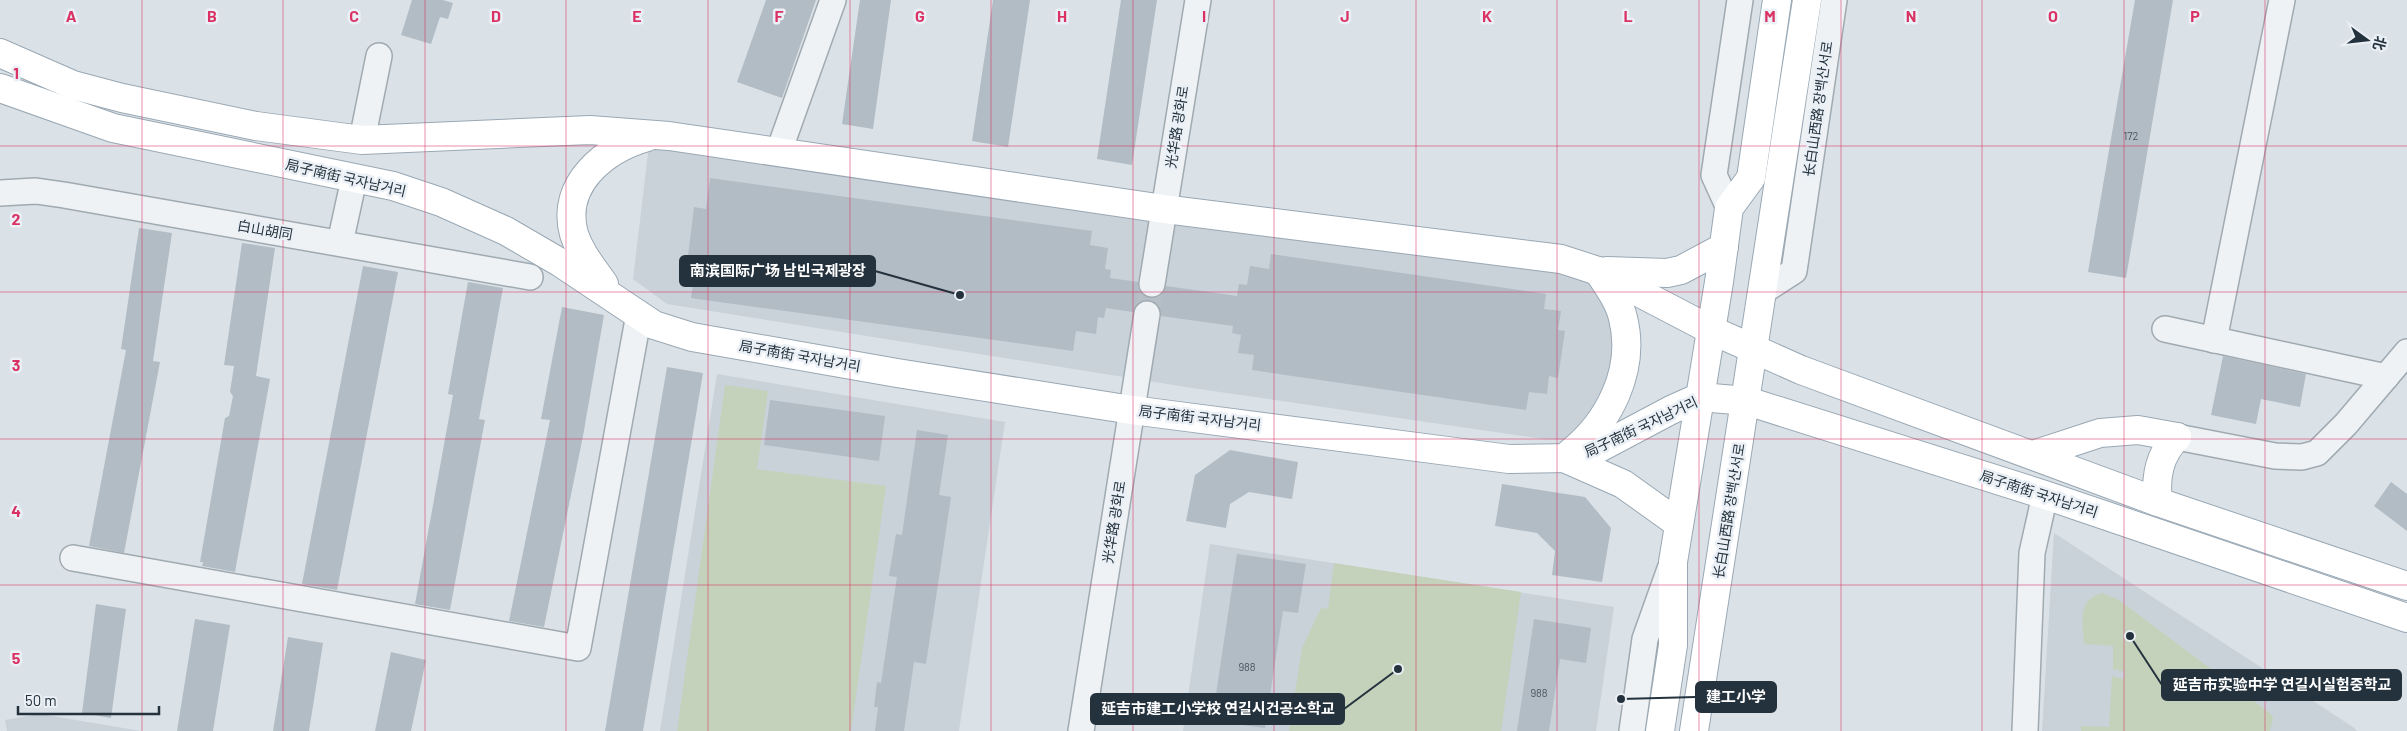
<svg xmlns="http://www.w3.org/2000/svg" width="2407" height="731" font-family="Barlow,'Noto Sans SC','Noto Sans KR',sans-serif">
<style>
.built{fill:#c9d1d9}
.green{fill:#c4d2bb}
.building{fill:#b2bcc4}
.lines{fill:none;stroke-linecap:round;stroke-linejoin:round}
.minor-tunnel{stroke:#b6bfc5;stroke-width:25;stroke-dasharray:25 12;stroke-linecap:butt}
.minor-casing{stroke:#a0aab1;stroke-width:28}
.major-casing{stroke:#99a8b4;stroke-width:30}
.minor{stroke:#eef2f5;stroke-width:25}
.major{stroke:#fff;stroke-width:28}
.grid{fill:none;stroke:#da3265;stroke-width:1;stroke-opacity:0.55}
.labels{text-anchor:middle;stroke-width:5;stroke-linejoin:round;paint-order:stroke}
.number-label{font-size:11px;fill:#485460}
.street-label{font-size:14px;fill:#24323e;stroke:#eaf0f5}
.grid-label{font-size:16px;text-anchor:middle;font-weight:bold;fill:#da3265;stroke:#eaf0f5;stroke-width:5;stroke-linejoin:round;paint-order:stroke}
.leader{fill:none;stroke:#24323e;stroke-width:2}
.callout-dot{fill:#24323e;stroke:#eaf0f5;stroke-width:2}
.callout{fill:#24323e;stroke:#24323e;stroke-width:2}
.callout-label{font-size:15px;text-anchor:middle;font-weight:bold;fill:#fff}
</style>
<rect width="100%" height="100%" fill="#dbe2e7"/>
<g class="built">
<path d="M649,145L1582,274L1601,298L1609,317L1614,337V365L1608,386L1578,430L1566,440L1543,439L1192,388L667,304L633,279Z"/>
<path d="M717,374L1005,422L959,731H660Z"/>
<path d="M2054,533L2353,727L2357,731H2042Z"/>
<path d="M1210,544L1614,607L1596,731H1183Z"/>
<path d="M40,714L141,731H7L5,720Z"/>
</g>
<g class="green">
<path d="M725,385L768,391L757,469L886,486L851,731H677Z"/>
<path d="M1334,563L1521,592L1501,731H1289L1302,648L1321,608L1328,609Z"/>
<path d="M2102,593L2119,600L2271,714L2273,719L2270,731H2081V726L2109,727L2112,676L2123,679L2125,672L2113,669V646L2084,644C2083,622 2076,601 2102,593Z"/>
</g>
<g class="building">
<path d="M412,0H443L453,3L448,19L440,17L431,44L401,35Z"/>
<path d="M766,0H816L782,98L737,82Z"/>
<path d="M860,0H891L873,129L842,124Z"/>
<path d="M993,0H1030L1008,147L972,141Z"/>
<path d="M1121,0H1157L1132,165L1097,159Z"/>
<path d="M2135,0H2173L2126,278L2088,272Z"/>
<path d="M710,178L1092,231L1090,245L1108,248L1105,269L1111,270L1110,278L1138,282V289L1143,295L1150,298L1163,293L1166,286L1237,296L1239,284L1247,285L1250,266L1269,269L1271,254L1546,294L1544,309L1561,311L1558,330L1565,331L1558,378L1549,376L1547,394L1529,392L1526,410L1252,370L1254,355L1238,353L1241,335L1232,333L1233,326L1161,316L1156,303L1149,300L1136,305L1133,312L1106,308L1104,318L1098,317L1096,334L1076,331L1073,351L691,298L697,257L688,256L694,207L706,209Z"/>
<path d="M139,228L172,233L153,361L160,362L124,553L89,546L126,350L121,349Z"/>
<path d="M242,243L275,248L256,376L270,379L235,572L202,566L203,562H200L225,418L229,416L233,396L230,392L234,366L224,365Z"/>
<path d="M363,266L398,272L337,590L302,584Z"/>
<path d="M468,282L503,288L479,419L485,420L450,610L415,604L453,395L448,394Z"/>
<path d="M562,307L604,315L583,436L544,627L509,621L550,420L541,419Z"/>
<path d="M2223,356L2306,374L2300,407L2261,399L2256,424L2211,415Z"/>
<path d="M667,367L703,373L643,731H605Z"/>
<path d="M770,400L885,416L879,461L764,445Z"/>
<path d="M917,430L948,435L939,495L951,497L926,664L914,662L904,731H875L878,707H874L877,682L881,683L897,577L889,576L896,534L902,535Z"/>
<path d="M1230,450L1298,462L1292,499L1249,492L1230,504L1226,528L1186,521L1195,475Z"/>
<path d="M2391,482L2407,494V531L2374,506Z"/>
<path d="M1502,484L1585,497L1611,528L1602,582L1552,575L1555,551L1537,533L1495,526Z"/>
<path d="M1237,554L1306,564L1298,613L1283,611L1265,728L1212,721Z"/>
<path d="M96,604L126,609L111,718L82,713Z"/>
<path d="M195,619L230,625L213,731H177Z"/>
<path d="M1534,619L1591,628L1586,663L1560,659L1549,731H1517Z"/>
<path d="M288,637L323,643L309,731H273Z"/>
<path d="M391,652L426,660L411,731H375Z"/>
</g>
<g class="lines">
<path class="minor-tunnel" d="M1147,314L1152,284"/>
<g class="minor-casing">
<g id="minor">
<path d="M362,140L379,56"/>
<path d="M779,151L833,0"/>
<path d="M0,193L36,191L64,195L530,277"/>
<path d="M1729,208L1714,175L1740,0"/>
<path d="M340,243L354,179"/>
<path d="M1152,284L1198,0"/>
<path d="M1763,291L1794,271L1834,0"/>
<path d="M2165,329L2386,377"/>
<path d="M2214,340L2282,0"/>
<path d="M2177,437L2275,456L2302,457L2317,453L2346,424L2407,352"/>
<path d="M73,558L578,648L639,314"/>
<path d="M1081,731L1147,314"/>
<path d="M1632,731L1645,639L1670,569"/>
<path d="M2025,731L2032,553L2045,495"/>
</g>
</g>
<g class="major-casing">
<g id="major">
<path d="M0,53L73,85L122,98L256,126L362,140L590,130L669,136L1164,209L1561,259L1598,271L1711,330L1801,370L2158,502L2407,586"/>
<path d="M0,88L113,128L393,186L441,202L506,231L561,263L654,325L692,337L897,373L1132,410L1509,459L1570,458L1588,454L1671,410L1700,397L1747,401L2045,495L2407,618"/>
<path d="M1607,271L1667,273L1681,270L1724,247"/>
<path d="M604,284C593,268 580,253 574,234C560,184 605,149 647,137"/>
<path d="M1569,454C1609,423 1636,370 1623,318C1619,301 1608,286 1598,271"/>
<path d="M2033,455L2100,433L2138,430L2177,437"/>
<path d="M1564,458L1623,484L1679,524"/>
<path d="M2158,502C2155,477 2159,455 2177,437"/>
<path d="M1660,731L1673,645V562L1719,282L1729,208L1751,178L1777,0"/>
<path d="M1694,731L1807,0"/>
</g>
</g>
<use href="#minor" class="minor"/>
<use href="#major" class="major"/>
</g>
<path class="grid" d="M142,0V731M283,0V731M425,0V731M566,0V731M708,0V731M850,0V731M991,0V731M1133,0V731M1274,0V731M1416,0V731M1557,0V731M1699,0V731M1841,0V731M1982,0V731M2124,0V731M2265,0V731M0,146H2407M0,292H2407M0,439H2407M0,585H2407"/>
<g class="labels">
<g class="number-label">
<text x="2131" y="140">172</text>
<text x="1247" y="671">988</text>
<text x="1539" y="697">988</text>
</g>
<g class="street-label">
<text transform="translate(1818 109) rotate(-82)" y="5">长白山西路 장백산서로</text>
<text transform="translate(1177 127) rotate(-81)" y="5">光华路 광화로</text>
<text transform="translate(346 178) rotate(13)" y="5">局子南街 국자남거리</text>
<text transform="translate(265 230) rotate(10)" y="5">白山胡同</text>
<text transform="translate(800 356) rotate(10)" y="5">局子南街 국자남거리</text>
<text transform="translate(1200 418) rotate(7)" y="5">局子南街 국자남거리</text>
<text transform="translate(1641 427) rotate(-25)" y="5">局子南街 국자남거리</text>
<text transform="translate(2039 494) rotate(18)" y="5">局子南街 국자남거리</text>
<text transform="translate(1729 511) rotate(-81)" y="5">长白山西路 장백산서로</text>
<text transform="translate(1114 522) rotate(-81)" y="5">光华路 광화로</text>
</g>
</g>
<g class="grid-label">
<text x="71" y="22">A</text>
<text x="212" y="22">B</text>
<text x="354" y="22">C</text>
<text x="496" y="22">D</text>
<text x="637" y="22">E</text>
<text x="779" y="22">F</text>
<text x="920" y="22">G</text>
<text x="1062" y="22">H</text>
<text x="1204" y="22">I</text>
<text x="1345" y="22">J</text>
<text x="1487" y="22">K</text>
<text x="1628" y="22">L</text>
<text x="1770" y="22">M</text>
<text x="1911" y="22">N</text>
<text x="2053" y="22">O</text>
<text x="2195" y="22">P</text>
<text x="16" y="79">1</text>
<text x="16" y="225">2</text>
<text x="16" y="371">3</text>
<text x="16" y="517">4</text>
<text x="16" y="664">5</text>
</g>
<path class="leader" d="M960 295L875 271M2130 636L2162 685M1621 699L1696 697M1398 669L1344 709"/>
<g class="callout-dot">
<circle cx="960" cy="295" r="5"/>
<circle cx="2130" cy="636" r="5"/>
<circle cx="1621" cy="699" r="5"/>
<circle cx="1398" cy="669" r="5"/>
</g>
<g class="callout">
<rect x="680" y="256" width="195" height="30" rx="5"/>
<rect x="2162" y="670" width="239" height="30" rx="5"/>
<rect x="1696" y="682" width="80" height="30" rx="5"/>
<rect x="1091" y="694" width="253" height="30" rx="5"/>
</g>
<g class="callout-label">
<text x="778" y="276">南滨国际广场 남빈국제광장</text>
<text x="2282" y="690">延吉市实验中学 연길시실험중학교</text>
<text x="1736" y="702">建工小学</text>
<text x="1218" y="714">延吉市建工小学校 연길시건공소학교</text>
</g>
<g transform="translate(2367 40) rotate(105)" stroke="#eaf0f5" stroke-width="4" paint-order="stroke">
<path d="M0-4L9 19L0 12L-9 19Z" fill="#24323e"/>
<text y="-8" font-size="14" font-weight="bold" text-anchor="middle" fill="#24323e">北</text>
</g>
<path d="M18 706v8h141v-8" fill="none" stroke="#24323e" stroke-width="2.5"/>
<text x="25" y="706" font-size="15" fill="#24323e" stroke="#eaf0f5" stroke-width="4" paint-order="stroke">50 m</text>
</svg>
